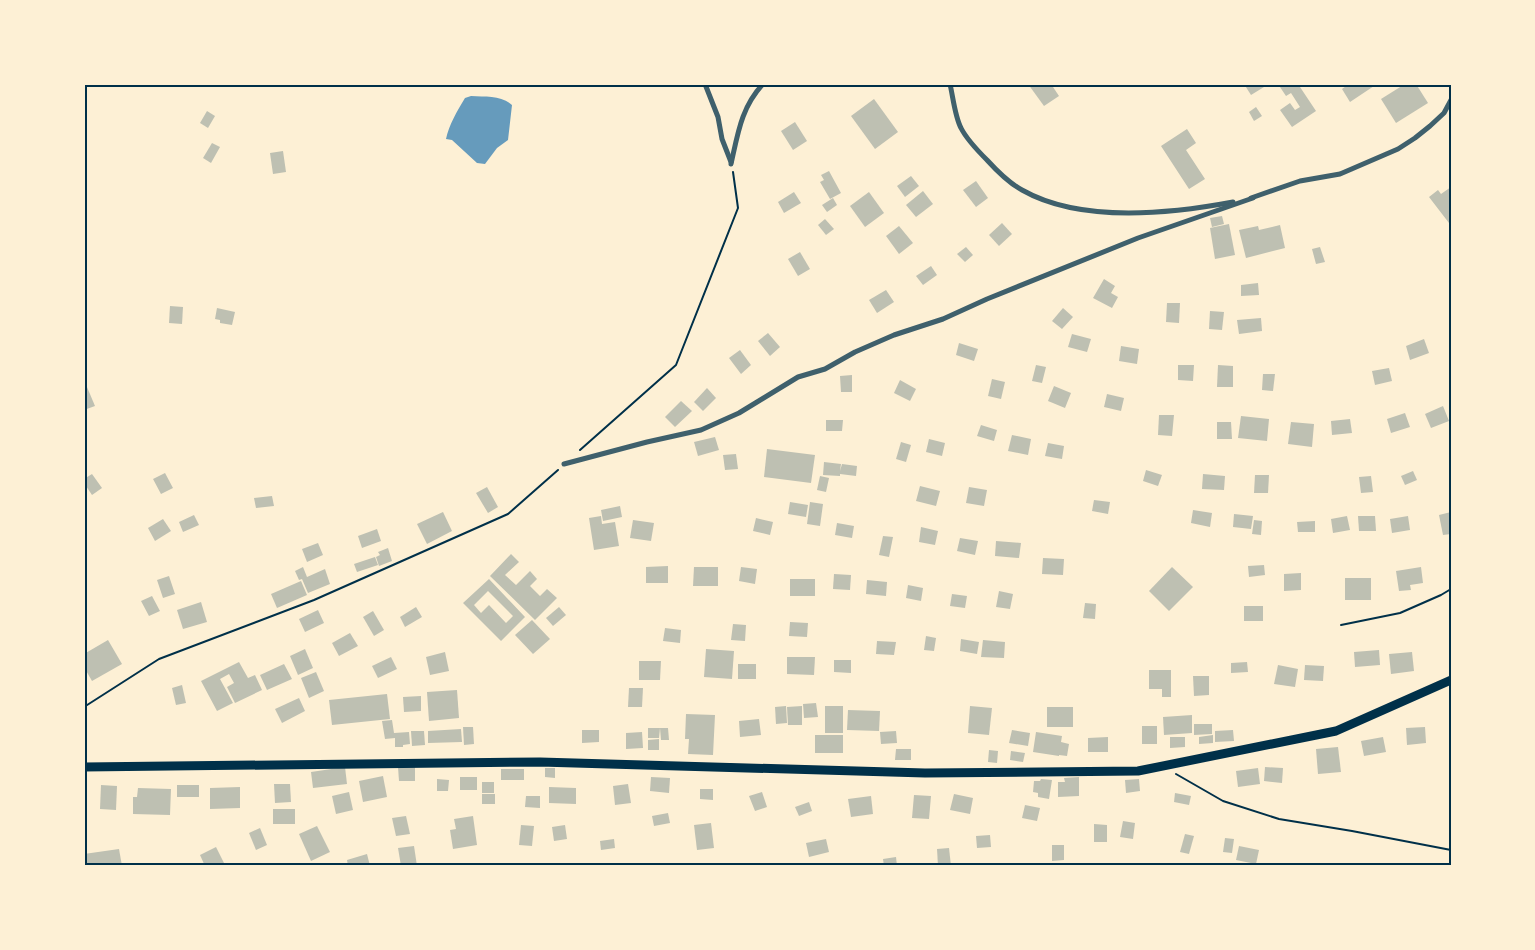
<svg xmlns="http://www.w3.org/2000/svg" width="1535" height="950" font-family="'Work Sans',sans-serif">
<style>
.water{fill:#669bbc}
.building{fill:#bec0b2;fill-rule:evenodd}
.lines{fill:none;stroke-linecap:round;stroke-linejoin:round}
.path{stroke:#003049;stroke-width:2}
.minor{stroke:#3f606c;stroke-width:5}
.trunk{stroke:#003049;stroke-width:9}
.neatline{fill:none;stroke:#003049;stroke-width:2}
</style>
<rect width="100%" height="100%" fill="#fdf0d5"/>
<path class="water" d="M471,96C486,97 501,95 512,105L508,140L497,148L485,164L477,163L452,140L446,139C449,125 457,111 465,98Z"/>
<g class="building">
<path d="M1028,84H1051L1059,96L1044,106Z"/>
<path d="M1244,84H1262L1264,87L1251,95Z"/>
<path d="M1284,84H1298L1316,111L1292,127L1280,110L1290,103L1295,110L1300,107L1291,93L1286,96L1280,87Z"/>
<path d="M1349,84H1377L1350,102L1342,89Z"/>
<path d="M1405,84H1416L1428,103L1396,123L1381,99Z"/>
<path d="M874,99L898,132L875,149L851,116Z"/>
<path d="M1256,107L1262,116L1254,121L1249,112Z"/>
<path d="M207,111L215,116L208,128L200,123Z"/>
<path d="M795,122L807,141L793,150L781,131Z"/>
<path d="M1187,129L1196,143L1186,150L1205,179L1189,189L1161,146Z"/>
<path d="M212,143L220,147L211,163L203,158Z"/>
<path d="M283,151L286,172L273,174L270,153Z"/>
<path d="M829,171L841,193L830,199L820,182L824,180L821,175Z"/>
<path d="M911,176L919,186L905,197L897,186Z"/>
<path d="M976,181L988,198L976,207L963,190Z"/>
<path d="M1451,187V222L1449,223L1429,197L1438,190L1441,194Z"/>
<path d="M923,191L933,204L916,217L906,205Z"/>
<path d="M794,192L801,203L784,213L778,202Z"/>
<path d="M869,192L884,213L865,227L850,206Z"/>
<path d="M833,198L837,205L827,212L822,205Z"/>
<path d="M1222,216L1224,224L1212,227L1210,218Z"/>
<path d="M825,219L834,229L826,235L818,225Z"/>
<path d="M1002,223L1012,234L999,246L989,235Z"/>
<path d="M1229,224L1235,255L1215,259L1210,228Z"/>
<path d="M1280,225L1285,248L1246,258L1239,230L1258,226L1259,230Z"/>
<path d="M899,226L913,243L899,254L886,236Z"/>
<path d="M966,247L973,255L965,262L957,254Z"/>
<path d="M1320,247L1325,262L1316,264L1312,249Z"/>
<path d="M800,252L810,269L798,276L788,259Z"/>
<path d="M931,266L937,275L923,285L916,276Z"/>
<path d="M1104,279L1115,286L1111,293L1118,297L1112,308L1093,298Z"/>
<path d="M1258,283L1259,295L1241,296V285Z"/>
<path d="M886,290L894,302L877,313L869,300Z"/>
<path d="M1167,303H1180L1179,323L1166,322Z"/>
<path d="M170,306L183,307L182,324L169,323Z"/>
<path d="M217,308L235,312L232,325L220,323V320L215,319Z"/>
<path d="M1063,308L1073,317L1062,329L1052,321Z"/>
<path d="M1210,311L1224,312L1222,330L1209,329Z"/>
<path d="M1261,318L1262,331L1239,334L1237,320Z"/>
<path d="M768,333L780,347L770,356L758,341Z"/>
<path d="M1072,334L1091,339L1087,352L1068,347Z"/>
<path d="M1424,339L1429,353L1410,360L1406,346Z"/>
<path d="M959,343L978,349L974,361L956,355Z"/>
<path d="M1121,346L1139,349L1137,364L1119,361Z"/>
<path d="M740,350L751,365L741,374L729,358Z"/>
<path d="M1036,365L1046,367L1042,383L1032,381Z"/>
<path d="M1178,365H1194L1193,381L1178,380Z"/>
<path d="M1218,365L1233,366V387H1217Z"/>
<path d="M1389,368L1392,381L1375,385L1372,371Z"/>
<path d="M1263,374H1275L1273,391L1262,390Z"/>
<path d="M852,375V392H841L840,376Z"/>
<path d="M992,379L1005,382L1001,399L988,396Z"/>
<path d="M84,380L95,406L84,410Z"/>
<path d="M900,380L916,389L910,401L894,393Z"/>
<path d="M1054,386L1071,393L1065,408L1048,401Z"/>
<path d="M707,388L716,398L703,411L694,402Z"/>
<path d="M1107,394L1124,398L1121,411L1104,407Z"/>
<path d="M681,401L692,411L675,427L665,417Z"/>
<path d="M1443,406L1449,421L1431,428L1425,414Z"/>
<path d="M1405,413L1410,427L1391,433L1387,419Z"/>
<path d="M1159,415H1174L1172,436L1158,435Z"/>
<path d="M1241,416L1269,419L1267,441L1238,438Z"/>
<path d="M1350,419L1352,433L1332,435L1331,421Z"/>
<path d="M826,420H843L842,431H826Z"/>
<path d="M1217,422H1231L1232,439H1217Z"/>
<path d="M1291,422L1314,424L1312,447L1288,444Z"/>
<path d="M981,425L997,430L994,441L977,436Z"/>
<path d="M1012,435L1031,439L1028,455L1008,451Z"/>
<path d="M715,437L719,450L698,456L694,442Z"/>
<path d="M929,439L945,443L942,456L926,452Z"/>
<path d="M901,442L911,445L906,462L896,459Z"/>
<path d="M1048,443L1064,446L1062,459L1045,456Z"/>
<path d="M767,449L815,455L811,483L764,477Z"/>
<path d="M736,454L738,469L725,470L723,455Z"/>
<path d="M824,462L841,464L840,471L842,464L857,466L856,476L840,474V476L823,475Z"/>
<path d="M1146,470L1162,475L1158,486L1143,481Z"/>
<path d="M1413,471L1417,480L1405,485L1401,476Z"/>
<path d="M165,473L173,488L161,494L153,479Z"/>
<path d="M92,474L102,488L92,495L84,483V479Z"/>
<path d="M1203,474L1225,476L1224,490L1202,489Z"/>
<path d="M1255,475H1269L1268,493H1254Z"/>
<path d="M820,476L829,478L826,492L817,490Z"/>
<path d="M1371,476L1373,492L1361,493L1359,477Z"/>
<path d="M920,486L940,491L936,506L916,501Z"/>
<path d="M487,487L498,507L488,513L476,493Z"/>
<path d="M969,487L987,490L984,506L966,503Z"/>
<path d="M272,496L274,506L256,508L254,498Z"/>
<path d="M1094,500L1110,502L1108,514L1092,511Z"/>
<path d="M790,502L808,505L806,517L788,514Z"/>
<path d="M810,502L823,504L820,526L807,524Z"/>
<path d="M620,506L622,517L603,521L601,510Z"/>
<path d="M1193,510L1212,513L1210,527L1191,523Z"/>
<path d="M443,512L452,531L427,544L417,524Z"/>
<path d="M1451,512V534L1443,535L1439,515Z"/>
<path d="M1234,514L1253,516L1251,529L1233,527Z"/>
<path d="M194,515L199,525L183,532L179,522Z"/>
<path d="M601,516L602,524L615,522L619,546L594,550L589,518Z"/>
<path d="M1347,516L1350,530L1333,533L1331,519Z"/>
<path d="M1358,516H1375L1376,531H1359Z"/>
<path d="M1408,516L1410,530L1392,533L1390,519Z"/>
<path d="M756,518L773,522L770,535L753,531Z"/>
<path d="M163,519L171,531L155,541L148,528Z"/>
<path d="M633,520L654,523L651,541L630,538Z"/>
<path d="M1254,520L1262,521L1261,535L1252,534Z"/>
<path d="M1315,521V532H1298L1297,522Z"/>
<path d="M837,523L854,526L852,538L835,535Z"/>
<path d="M921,527L938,531L935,545L919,542Z"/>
<path d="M377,529L381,541L362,548L358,536Z"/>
<path d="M883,536L893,537L889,557L879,555Z"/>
<path d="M960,538L978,541L975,555L957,551Z"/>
<path d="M996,541L1021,543L1019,558L995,556Z"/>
<path d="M318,543L323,555L307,562L302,549Z"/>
<path d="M388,548L392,561L379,566L376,557L380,555L378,552Z"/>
<path d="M511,554L519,562L505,575L516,585L530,571L537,579L530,586L540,596L547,589L557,598L535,620L490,576Z"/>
<path d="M375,557L378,565L357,572L354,564Z"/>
<path d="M1043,558L1064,559L1063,575L1042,574Z"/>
<path d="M1264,565L1265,575L1249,577L1248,566Z"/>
<path d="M668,566V583H646V567Z"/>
<path d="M303,567L307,577L325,569L330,584L308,593L302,579L299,580L295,571Z"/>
<path d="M694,567H718V586H693Z"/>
<path d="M741,567L757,569L755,584L739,581Z"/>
<path d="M1172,567L1193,587L1169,611L1149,591Z"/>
<path d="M1421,567L1423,583L1410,585L1411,590L1399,591L1396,571Z"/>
<path d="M1301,573V590L1284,591V574Z"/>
<path d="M834,574L851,575L850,590L833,589Z"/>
<path d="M169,576L175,594L163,598L157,580Z"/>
<rect x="1345" y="578" width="26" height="22"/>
<path d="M489,579L525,617L501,641L463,603ZM488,591L513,616L506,623L489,605L481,613L474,605Z"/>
<rect x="790" y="579" width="25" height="17"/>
<path d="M867,580L887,582L886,596L866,594Z"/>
<path d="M301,581L307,595L277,608L271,594Z"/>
<path d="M908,585L923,588L921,601L906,598Z"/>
<path d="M999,591L1013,594L1010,609L996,607Z"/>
<path d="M952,594L967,596L965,608L950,606Z"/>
<path d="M152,596L160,611L149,616L141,601Z"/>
<path d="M201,602L207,622L183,629L177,610Z"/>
<path d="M1085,603L1096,604L1095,619L1083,618Z"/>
<rect x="1244" y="606" width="19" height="15"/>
<path d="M416,607L422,617L405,627L400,617Z"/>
<path d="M559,607L566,615L553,626L546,618Z"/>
<path d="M318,610L324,623L305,632L299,619Z"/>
<path d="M373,611L384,630L374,636L363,617Z"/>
<path d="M532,620L550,639L533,654L515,635Z"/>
<path d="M790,622L808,623L807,637L789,636Z"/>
<path d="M733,624L746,625L745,641L731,640Z"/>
<path d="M665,628L681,630L680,643L663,641Z"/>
<path d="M350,633L358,646L339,656L332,643Z"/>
<path d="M926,636L936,638L934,651L924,650Z"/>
<path d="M961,639L979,642L977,654L960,651Z"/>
<path d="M108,640L122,664L92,681L84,667V654Z"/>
<path d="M983,640L1005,642L1004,658L981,657Z"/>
<path d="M877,641L896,642L894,655L876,654Z"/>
<path d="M305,649L313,668L298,675L290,656Z"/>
<path d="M706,649L734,651L732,679L704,677Z"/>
<path d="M1379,650L1380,665L1355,667L1354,652Z"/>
<path d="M445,652L449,671L430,675L426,657Z"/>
<path d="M1412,652L1414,671L1391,674L1389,654Z"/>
<path d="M391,657L397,669L378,678L372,666Z"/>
<path d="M787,657H815L814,675L787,674Z"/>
<path d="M834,660H851V673L834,672Z"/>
<path d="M639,661H661L660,680H639Z"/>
<path d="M239,662L248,678L255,675L262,690L235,703L227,687L234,683L229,674L220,679L233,703L217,711L201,681Z"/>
<path d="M1247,662L1248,672L1231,673V663Z"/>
<path d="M284,664L292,679L267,690L260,675Z"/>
<rect x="738" y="664" width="18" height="15"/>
<path d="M1278,665L1298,669L1295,687L1274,684Z"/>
<path d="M1305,665L1324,666L1323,681L1304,680Z"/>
<path d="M1149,670H1171V697H1162V689H1149Z"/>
<path d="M316,672L324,691L309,698L301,678Z"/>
<path d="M1193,676H1209V695L1194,696Z"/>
<path d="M182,685L186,703L176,705L172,688Z"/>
<path d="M629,688H643L642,707H628Z"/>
<path d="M457,690L459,718L429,721L427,692Z"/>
<path d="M387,694L390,719L332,725L329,700Z"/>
<path d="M421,696V711L404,712L403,697Z"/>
<path d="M299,698L305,711L282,723L275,709Z"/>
<path d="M816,703L818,717L804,718L803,704Z"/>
<path d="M786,706L787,723L776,724L775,707Z"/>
<path d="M802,706V725H788L787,707Z"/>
<rect x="825" y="706" width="18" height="27"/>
<path d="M970,706L992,708L989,735L968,733Z"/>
<rect x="1047" y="707" width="26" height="20"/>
<path d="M848,710L880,711L879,731L847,730Z"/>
<path d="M686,714L715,715L713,755L688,754L689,739H685Z"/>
<path d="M1192,715V733L1164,735L1163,717Z"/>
<path d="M759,719L761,735L740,737L739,721Z"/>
<path d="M392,720L394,733L409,732L410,744L403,745V747H395V738L385,739L382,721Z"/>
<path d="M1194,724H1212V734L1194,735Z"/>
<rect x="1142" y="726" width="15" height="18"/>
<path d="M463,727H473L474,744L464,745Z"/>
<path d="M1425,727L1426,743L1407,745L1406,728Z"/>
<path d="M648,728H660L659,738H648Z"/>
<path d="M660,728H668L669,740H661Z"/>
<path d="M461,729L462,742L428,743V731Z"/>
<path d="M582,730H599V742L582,743Z"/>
<path d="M1012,730L1030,733L1028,746L1009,743Z"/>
<path d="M1233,730L1234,741L1215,742V731Z"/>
<path d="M411,731H424L425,745L412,746Z"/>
<path d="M896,731L897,743L881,744L880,732Z"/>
<path d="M642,732L643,748L626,749V733Z"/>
<path d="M1036,732L1062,736L1061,742L1069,744L1067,756L1059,755V756L1033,752Z"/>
<rect x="815" y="735" width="28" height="18"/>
<path d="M1213,735V743L1199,744V737Z"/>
<path d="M1108,737V752H1088V738Z"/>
<path d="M1170,737H1185V747L1170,748Z"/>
<path d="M1383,737L1386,752L1364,756L1361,741Z"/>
<path d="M659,739V750H648V740Z"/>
<path d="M1338,747L1341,772L1318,774L1316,749Z"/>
<path d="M896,749H911V760H895Z"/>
<path d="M989,750L998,751L997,763L988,762Z"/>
<path d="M1011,751L1025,753L1023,762L1010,760Z"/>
<path d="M345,767L347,784L313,788L311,772Z"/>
<path d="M398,767H415V781H399Z"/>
<path d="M1265,767L1283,768L1282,783L1264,781Z"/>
<path d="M545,768H555V778L545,777Z"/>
<path d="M1258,768L1260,784L1238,787L1236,771Z"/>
<rect x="501" y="769" width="23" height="11"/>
<path d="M383,776L387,797L363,802L359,781Z"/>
<rect x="460" y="777" width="17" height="13"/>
<path d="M651,777L670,778L669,793L650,791Z"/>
<path d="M1079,777V796L1058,797V782H1065L1064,778Z"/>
<path d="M437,779L449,780L448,791H437Z"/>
<path d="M1041,779L1052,780L1049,799L1038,797V793L1033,792L1034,781H1040Z"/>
<path d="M1139,779L1140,791L1126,793L1125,780Z"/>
<rect x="482" y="782" width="12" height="11"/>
<path d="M274,784H290L291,802L275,803Z"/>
<path d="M628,784L631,803L615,805L613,786Z"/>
<path d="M101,785L117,786L116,810L100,809Z"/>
<rect x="177" y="785" width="22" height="12"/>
<path d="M240,787V808L210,809V788Z"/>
<path d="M549,787L576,788V804L549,803Z"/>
<path d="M138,788L171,789L170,815L133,814V797H137Z"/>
<path d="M700,789H713V800L700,799Z"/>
<path d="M349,792L353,810L336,814L332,796Z"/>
<path d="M762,792L767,807L755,811L749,796Z"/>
<path d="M1175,793L1191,796L1189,805L1174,802Z"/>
<rect x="482" y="794" width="13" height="10"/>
<path d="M954,794L973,798L970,814L950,810Z"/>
<path d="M914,795L931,796L929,819L912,818Z"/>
<path d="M526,796H540V808L525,807Z"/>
<path d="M871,796L873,814L851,817L848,799Z"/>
<path d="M809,802L812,811L799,816L795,807Z"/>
<path d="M1025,805L1040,808L1037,821L1022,818Z"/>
<rect x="273" y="809" width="22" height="15"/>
<path d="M668,813L670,823L654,826L652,816Z"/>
<path d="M406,816L410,834L396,836L392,818Z"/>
<path d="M473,816L477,845L453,849L450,830L456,829L454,819Z"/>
<path d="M1123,821L1135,823L1133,839L1120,837Z"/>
<path d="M711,823L714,848L697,850L694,825Z"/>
<path d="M1094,824L1107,825V842H1094Z"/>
<path d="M521,825L534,826L532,846L519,845Z"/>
<path d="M565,825L567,839L554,841L552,827Z"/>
<path d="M317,826L330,852L311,861L299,834Z"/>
<path d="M260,828L267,845L256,850L249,833Z"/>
<path d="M1185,834L1194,836L1189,854L1180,852Z"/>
<path d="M990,835L991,847L977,848L976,836Z"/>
<path d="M1225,838L1234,839L1232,853L1223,852Z"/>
<path d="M614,839L615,848L601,850L600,841Z"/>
<path d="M826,839L829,852L809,857L806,843Z"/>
<path d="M1052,845H1064V860L1052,861Z"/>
<path d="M414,846L417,866H401L398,848Z"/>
<path d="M1239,846L1259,850L1256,864L1236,860Z"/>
<path d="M216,847L225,865L205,866L200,855Z"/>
<path d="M949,848L951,866H938L937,849Z"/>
<path d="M119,849L122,866H84V854Z"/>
<path d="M367,854L370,866H348L347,860Z"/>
<path d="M896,857L897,866H884L883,859Z"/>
</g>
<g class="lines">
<g class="path">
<path d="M580,450L676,365L738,208L733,172"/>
<path d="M1341,625L1400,613L1441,595L1451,589"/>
<path d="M84,707L159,659L314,600L508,514L558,470"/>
<path d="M1176,774L1223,801L1279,819L1352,831L1451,850"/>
</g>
<g class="minor">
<path d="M705,84L718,117L722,139L731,162"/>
<path d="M950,84C953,97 955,117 961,128C967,140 978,151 987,160C997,171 1009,183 1022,190C1080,223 1169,214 1233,202"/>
<path d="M731,164C738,133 741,108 763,84"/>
<path d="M1251,198L1300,181L1340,174L1398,149L1415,138L1430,126L1444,113L1451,100"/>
<path d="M564,464L647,442L701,430L739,413L798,377L825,369L855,352L894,335L943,319L987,299L1138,238L1253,198"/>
</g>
<path class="trunk" d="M84,767L540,762L925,773L1138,771L1336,731L1451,680"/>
</g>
<rect width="1535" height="950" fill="none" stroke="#fdf0d5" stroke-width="171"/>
<rect x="86" y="86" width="1364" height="778" class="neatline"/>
</svg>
